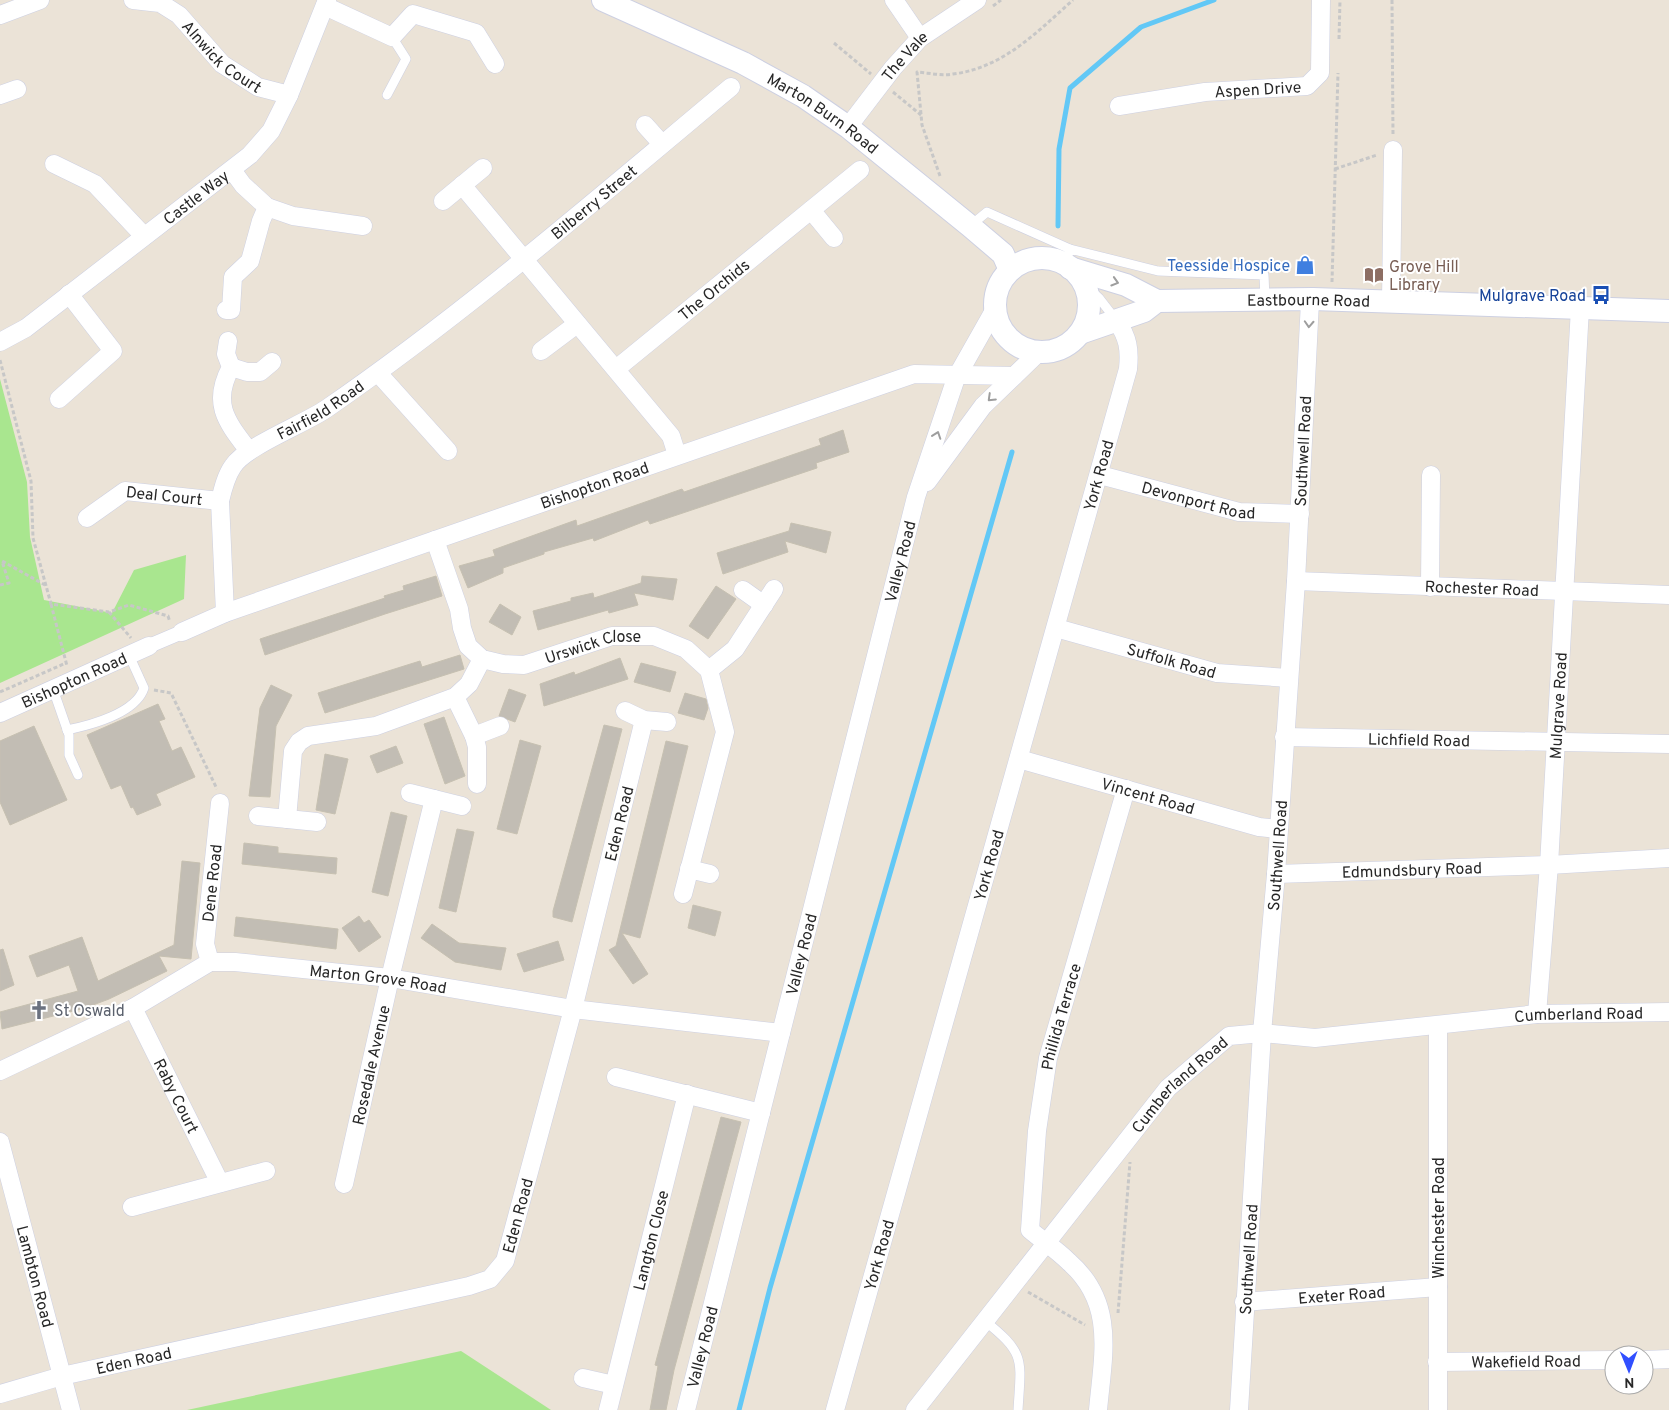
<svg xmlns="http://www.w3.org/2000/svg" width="1669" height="1410" font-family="Overpass,sans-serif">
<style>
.green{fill:#a9e68f}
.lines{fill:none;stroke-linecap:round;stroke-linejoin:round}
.stream{stroke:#62c8f6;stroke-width:5}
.building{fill:#c2bdb4;stroke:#c6c0b1}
.service-casing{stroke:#cdd0e2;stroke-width:10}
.pedestrian-casing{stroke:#cdd0e2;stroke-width:15}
.minor-casing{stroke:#cdd0e2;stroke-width:19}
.tertiary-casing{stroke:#cdd0e2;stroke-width:24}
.path{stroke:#c7c7c7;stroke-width:3;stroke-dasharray:4 2.5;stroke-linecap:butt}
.service{stroke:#fff;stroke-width:9}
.pedestrian{stroke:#fff;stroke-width:14}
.minor{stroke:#fff;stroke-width:18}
.tertiary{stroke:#fff;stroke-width:22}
.oneway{stroke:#9e9e9e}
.labels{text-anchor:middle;stroke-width:4;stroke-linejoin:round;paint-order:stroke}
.street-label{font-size:16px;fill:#272727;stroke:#fff}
.shop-label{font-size:16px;fill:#366cbe;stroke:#fff;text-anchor:end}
.education-label{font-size:16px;fill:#785e54;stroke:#fff;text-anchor:start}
.transit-label{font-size:16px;fill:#164399;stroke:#fff;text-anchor:end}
.worship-label{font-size:16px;fill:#5b616d;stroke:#fff;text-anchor:start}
</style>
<rect width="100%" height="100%" fill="#ebe3d7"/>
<g class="green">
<path d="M0,379L27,482L30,537L44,600L112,613L134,570L186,555L184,599L0,683Z"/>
<path d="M461,1351L551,1410H187Z"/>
</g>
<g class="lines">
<g class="stream">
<path d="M1058,226L1059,149L1070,88L1141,27L1214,0"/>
<path d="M739,1410L770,1288L1012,452"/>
</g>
</g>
<g class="building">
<path d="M843,430L849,452L816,463L817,468L650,524L648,520L594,541L593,538L544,552V554L503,568V573L468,588L459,566L495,556L493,550L576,520L577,526L682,489L684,492L821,445L819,439Z"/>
<path d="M791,523L831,532L826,553L785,541L788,552L723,574L717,553L789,531Z"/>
<path d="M436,576L442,596L385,614L265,655L260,639L385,598L384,596L404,590L403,586Z"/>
<path d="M642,576L677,579L673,600L634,593L638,605L609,613L608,610L538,630L533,611L571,601V598L593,593L594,598L641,583Z"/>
<path d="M716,586L736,599L708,639L689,626Z"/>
<path d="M500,604L521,617L512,635L489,622Z"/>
<path d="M460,655L464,669L325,713L318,693L420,661L422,667Z"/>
<path d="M620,658L628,679L544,706L540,684L574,672L575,675Z"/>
<path d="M641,663L676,672L670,692L634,682Z"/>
<path d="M271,685L292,695L276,726L270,797L249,796L260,708Z"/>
<path d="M509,689L526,695L515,722L499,716Z"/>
<path d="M685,693L706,699L708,708L704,720L678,713Z"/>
<path d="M158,704L165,719L159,721L172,751L181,747L195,777L156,794L161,805L137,815L133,807L131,808L121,785L111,789L87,735Z"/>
<path d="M444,717L465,776L445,784L424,724Z"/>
<path d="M604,725L622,729L572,922L553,917V911Z"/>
<path d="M34,726L67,800L10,825L0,802V741Z"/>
<path d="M520,740L541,746L517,834L497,829Z"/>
<path d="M666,741L688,746L640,938L622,933L648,974L633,984L609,950L616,946Z"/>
<path d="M396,746L403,763L377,773L370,756Z"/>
<path d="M325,754L348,759L335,814L316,810Z"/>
<path d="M391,812L407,816L388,896L372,892Z"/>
<path d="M457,829L474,832L456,912L439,908Z"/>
<path d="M244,843L278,847V853L337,858L336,874L242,864Z"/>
<path d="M182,861L200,863L191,959L159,956L167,971L109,999L85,1008L2,1029L0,1012L78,991L69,965L37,977L29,956L82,937L98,981L174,945Z"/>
<path d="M693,905L721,912L715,936L688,928Z"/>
<path d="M359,916L364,923L369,920L381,937L359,952L342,928Z"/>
<path d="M236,917L338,929L336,949L234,936Z"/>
<path d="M432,924L459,943L506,948L501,970L455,962L421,938Z"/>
<path d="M558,941L564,960L524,972L517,954Z"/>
<path d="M3,949L14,985L0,991V950Z"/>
<path d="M721,1117L741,1122L674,1370L666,1410H650L658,1366L655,1365Z"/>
</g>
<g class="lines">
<g class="service-casing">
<g id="service">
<path d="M387,95L406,59L392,37"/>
<path d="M970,226L987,212L1070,249"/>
<path d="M1065,264L1070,249L1158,271L1264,275L1265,299"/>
<path d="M1085,285L1099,298L1116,320"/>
<path d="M53,689L69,735V755L78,775"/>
<path d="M67,730C91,725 136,713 144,688L129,655"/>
<path d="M985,1321C1026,1354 1021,1359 1018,1410"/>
</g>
</g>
<g class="pedestrian-casing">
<path id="pedestrian" d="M149,646L182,632"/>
</g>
<g class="minor-casing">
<g id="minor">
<path id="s1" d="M133,0L160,3L179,15L222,64L258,87L289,95"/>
<path d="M894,0L920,38"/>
<path d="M325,6L392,37L413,14L476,33L495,64"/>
<path d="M0,15L40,0"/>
<path d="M0,95L17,89"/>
<path id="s2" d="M1119,106L1205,92L1307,86L1320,73L1321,0"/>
<path d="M645,125L662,144"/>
<path id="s3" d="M848,127L893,68L920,38L977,0"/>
<path d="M54,164L95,184L144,236"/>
<path d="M462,185L671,436L677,455"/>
<path d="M443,201L483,168"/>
<path d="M267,207L293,216L363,226"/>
<path d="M811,210L834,238"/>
<path d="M1391,303L1393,150"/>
<path d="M226,310H231L233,277L250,261L261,221L267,207L243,185L232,170"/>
<path d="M228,341L226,354L231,367C211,404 227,422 249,451"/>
<path id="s4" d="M0,342L26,328L250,155L271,131L289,95L327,0"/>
<path d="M541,351L577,324"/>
<path d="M231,367L247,372H260L272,362"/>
<path id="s5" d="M616,369L860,170"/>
<path d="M378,373L448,451"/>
<path d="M59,399L113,351L69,294"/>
<path id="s6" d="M1100,475L1239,512L1300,514"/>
<path d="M927,482L983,406L1039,352"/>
<path id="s7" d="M87,518L125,491L220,501"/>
<path id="s8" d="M435,540L459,609L462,628L468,646L482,659L503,664L524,665L612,636H654L686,649L709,670L725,732L683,894"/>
<path id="s9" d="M1296,581L1669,595"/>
<path d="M1430,587L1431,475"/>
<path d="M743,590L764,605"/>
<path id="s10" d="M225,613L220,501C223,488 226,476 233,466C246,446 304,424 326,409C468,311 599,197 731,87"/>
<path id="s11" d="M1056,628L1217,673L1289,678"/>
<path id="s12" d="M182,632L225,613L314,582L914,374L1014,376"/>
<path d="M709,670L735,649L774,589"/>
<path d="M455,697L474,736L477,747V784"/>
<path d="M625,711L644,720L667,722"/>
<path id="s13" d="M0,713L149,646"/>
<path d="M474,736L500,726"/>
<path id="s14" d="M1284,737L1669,744"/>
<path id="s15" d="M1019,759L1259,827L1278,829"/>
<path d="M410,793L462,806"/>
<path d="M258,816L317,822"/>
<path d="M287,819L293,751L299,742L308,736L376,726L455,697L469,684L482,659"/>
<path d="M689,869L710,874"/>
<path id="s16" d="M1276,874L1549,865L1669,858"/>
<path id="s17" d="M210,962L205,944L220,803"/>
<path id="s18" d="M133,1008L220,1183"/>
<path id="s19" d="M1537,1014L1549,865L1580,308"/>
<path id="s20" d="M0,1071L133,1008L210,962H235L390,978L573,1009L781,1033"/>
<path d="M616,1077L761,1113"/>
<path id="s21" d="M0,1142L71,1410"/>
<path id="s22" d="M344,1184L390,978L434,799"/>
<path d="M132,1207L266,1171"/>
<path id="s23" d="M1244,1302L1438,1287"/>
<path d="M1644,1360L1669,1359"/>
<path id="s24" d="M1437,1362L1614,1360"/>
<path d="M583,1378L614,1385"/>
<path id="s25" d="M0,1394L62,1376L469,1286L490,1279L505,1261L573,1009L644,720"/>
<path id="s26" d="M608,1410L687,1094"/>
<path id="s27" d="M686,1410L916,497L956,378L995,309"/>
<path id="s28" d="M835,1410L1128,369C1130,349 1128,338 1117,321"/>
<path id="s29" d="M915,1410L1168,1088L1229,1036L1262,1033L1315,1038L1537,1014L1669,1012"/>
<path id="s30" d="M1098,1410C1103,1355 1116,1303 1069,1262C1057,1250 1043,1241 1030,1230L1037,1131L1048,1058L1126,789"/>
<path id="s31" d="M1239,1410L1262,1033L1276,874L1296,581L1310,301"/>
<path d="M1438,1410V1026"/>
</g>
</g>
<g class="tertiary-casing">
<g id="tertiary">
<path id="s32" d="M603,0L743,63L803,96L848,127L970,226L1003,254L1010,270"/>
<circle cx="1042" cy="305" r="47"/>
<path id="s33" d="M1070,268L1126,285L1157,301L1313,299L1669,311"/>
<path d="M1080,333L1144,311L1157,301"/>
</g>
</g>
<g class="path">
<path d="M1392,0L1393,136"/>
<path d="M993,6L1001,0"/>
<path d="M1339,39L1340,0"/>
<path d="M834,43L871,74"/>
<path d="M893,92L921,115"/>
<path d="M1335,169L1377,155"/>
<path d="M940,176L922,125L917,72C929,73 941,76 953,74C1003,68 1037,32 1073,0"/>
<path d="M1332,282L1338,73"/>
<path d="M0,360L31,481L33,538L51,604L109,612L129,605L168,616L170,622"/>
<path d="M0,585L9,583L2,561L45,585"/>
<path d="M51,604L67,666"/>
<path d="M109,612L131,638"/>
<path d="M154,690L171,693L217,789"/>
<path d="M0,692L66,663"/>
<path d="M1028,1292L1085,1325"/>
<path d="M1118,1313L1130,1162"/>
</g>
<use href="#service" class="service"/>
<use href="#pedestrian" class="pedestrian"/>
<use href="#minor" class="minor"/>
<use href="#tertiary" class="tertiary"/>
</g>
<defs><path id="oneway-chevron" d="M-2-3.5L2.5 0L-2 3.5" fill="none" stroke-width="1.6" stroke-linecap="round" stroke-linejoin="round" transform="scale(1.25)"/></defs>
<g class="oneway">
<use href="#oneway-chevron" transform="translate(1115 282) rotate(17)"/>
<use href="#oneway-chevron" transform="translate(1309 324) rotate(93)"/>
<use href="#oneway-chevron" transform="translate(991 398) rotate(136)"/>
<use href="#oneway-chevron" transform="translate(937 435) rotate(-71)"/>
</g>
<defs>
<g id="shop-bare" transform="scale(1.5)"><path d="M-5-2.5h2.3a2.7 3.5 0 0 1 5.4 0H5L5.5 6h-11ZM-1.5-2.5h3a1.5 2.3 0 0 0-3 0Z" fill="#3f7fe0" stroke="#fff" stroke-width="2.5" paint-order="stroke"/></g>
<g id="library-bare" transform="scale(1.5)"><path d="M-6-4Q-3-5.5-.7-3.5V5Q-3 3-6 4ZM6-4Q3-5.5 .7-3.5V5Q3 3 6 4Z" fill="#8d6e63" stroke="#fff" stroke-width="2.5" paint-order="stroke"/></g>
<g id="bus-bare" transform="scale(1.5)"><path d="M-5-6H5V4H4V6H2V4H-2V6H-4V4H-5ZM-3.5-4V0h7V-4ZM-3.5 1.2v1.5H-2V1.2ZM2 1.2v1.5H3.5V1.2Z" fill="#1a4fb4" stroke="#fff" stroke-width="2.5" paint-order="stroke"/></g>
<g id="church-bare" transform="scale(1.5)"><path d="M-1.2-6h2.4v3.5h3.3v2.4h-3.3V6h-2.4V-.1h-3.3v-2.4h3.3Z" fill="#6b7280" stroke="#fff" stroke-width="2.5" paint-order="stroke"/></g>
</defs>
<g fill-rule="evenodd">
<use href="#shop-bare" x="1305" y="265"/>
<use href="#library-bare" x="1374" y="275"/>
<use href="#bus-bare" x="1601" y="295"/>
<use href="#church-bare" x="39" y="1010"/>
</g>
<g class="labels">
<g class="street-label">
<text dy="6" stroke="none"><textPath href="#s1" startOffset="110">Alnwick Court</textPath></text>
<text dy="6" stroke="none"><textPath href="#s3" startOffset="91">The Vale</textPath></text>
<text dy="6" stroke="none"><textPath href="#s2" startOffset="140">Aspen Drive</textPath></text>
<text dy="6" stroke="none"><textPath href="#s32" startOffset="248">Marton Burn Road</textPath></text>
<text dy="6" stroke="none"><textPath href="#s4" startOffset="244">Castle Way</textPath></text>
<text dy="6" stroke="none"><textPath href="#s10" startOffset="598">Bilberry Street</textPath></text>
<text dy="6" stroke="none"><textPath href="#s5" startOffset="126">The Orchids</textPath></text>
<text dy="6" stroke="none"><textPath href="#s33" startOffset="245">Eastbourne Road</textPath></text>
<text dy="6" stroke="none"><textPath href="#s10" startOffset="254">Fairfield Road</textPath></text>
<text dy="6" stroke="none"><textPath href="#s31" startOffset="961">Southwell Road</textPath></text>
<text dy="6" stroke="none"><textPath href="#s28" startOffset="971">York Road</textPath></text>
<text dy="6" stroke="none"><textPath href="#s12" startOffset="438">Bishopton Road</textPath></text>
<text dy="6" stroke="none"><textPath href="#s7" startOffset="86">Deal Court</textPath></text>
<text dy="6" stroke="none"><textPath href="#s6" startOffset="102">Devonport Road</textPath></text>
<text dy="6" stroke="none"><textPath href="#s27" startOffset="875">Valley Road</textPath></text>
<text dy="6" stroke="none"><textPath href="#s9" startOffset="186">Rochester Road</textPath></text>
<text dy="6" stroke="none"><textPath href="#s8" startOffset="245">Urswick Close</textPath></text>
<text dy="6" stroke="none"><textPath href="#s11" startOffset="120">Suffolk Road</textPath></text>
<text dy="6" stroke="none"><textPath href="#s13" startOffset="81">Bishopton Road</textPath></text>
<text dy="6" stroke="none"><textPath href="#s19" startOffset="309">Mulgrave Road</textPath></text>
<text dy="6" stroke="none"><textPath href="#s14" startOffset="135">Lichfield Road</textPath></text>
<text dy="6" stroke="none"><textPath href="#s15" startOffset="134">Vincent Road</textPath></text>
<text dy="6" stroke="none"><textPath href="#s25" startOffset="979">Eden Road</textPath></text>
<text dy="6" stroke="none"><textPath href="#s31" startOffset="556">Southwell Road</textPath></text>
<text dy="6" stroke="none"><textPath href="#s28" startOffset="566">York Road</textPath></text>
<text dy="6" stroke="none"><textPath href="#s16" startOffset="136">Edmundsbury Road</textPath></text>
<text dy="6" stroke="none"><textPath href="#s17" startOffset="80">Dene Road</textPath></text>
<text dy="6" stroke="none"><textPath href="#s27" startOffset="470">Valley Road</textPath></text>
<text dy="6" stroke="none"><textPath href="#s20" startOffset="406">Marton Grove Road</textPath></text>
<text dy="6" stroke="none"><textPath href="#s29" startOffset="841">Cumberland Road</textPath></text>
<text dy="6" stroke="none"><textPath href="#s30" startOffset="425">Phillida Terrace</textPath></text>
<text dy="6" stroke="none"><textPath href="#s22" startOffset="122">Rosedale Avenue</textPath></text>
<text dy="6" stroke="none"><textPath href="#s29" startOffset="420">Cumberland Road</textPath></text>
<text dy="6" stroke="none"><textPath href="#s18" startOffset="98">Raby Court</textPath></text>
<text dy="6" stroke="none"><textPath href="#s25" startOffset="574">Eden Road</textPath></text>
<text transform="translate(1438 1218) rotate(-90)" y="6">Winchester Road</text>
<text dy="6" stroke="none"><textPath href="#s26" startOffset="175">Langton Close</textPath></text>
<text dy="6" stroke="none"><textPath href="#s28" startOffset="161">York Road</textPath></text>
<text dy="6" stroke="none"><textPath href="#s31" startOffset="151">Southwell Road</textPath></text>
<text dy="6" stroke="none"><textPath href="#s21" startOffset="139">Lambton Road</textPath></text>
<text dy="6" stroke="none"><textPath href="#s23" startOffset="98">Exeter Road</textPath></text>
<text dy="6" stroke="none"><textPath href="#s27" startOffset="65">Valley Road</textPath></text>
<text dy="6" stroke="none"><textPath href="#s25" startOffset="138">Eden Road</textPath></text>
<text dy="6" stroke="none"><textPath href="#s24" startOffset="89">Wakefield Road</textPath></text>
</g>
<g class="shop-label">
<text x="1290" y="271">Teesside Hospice</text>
</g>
<g class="education-label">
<text x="1389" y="272">Grove Hill<tspan x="1389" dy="18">Library</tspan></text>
</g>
<g class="transit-label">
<text x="1586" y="301">Mulgrave Road</text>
</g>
<g class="worship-label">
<text x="54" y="1016">St Oswald</text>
</g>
</g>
<g transform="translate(1629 1370) rotate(179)"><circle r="24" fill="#ffffff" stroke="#a9a9a9"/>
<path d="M0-4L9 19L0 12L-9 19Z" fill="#314fff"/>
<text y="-8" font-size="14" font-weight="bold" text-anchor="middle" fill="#272727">N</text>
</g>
</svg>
